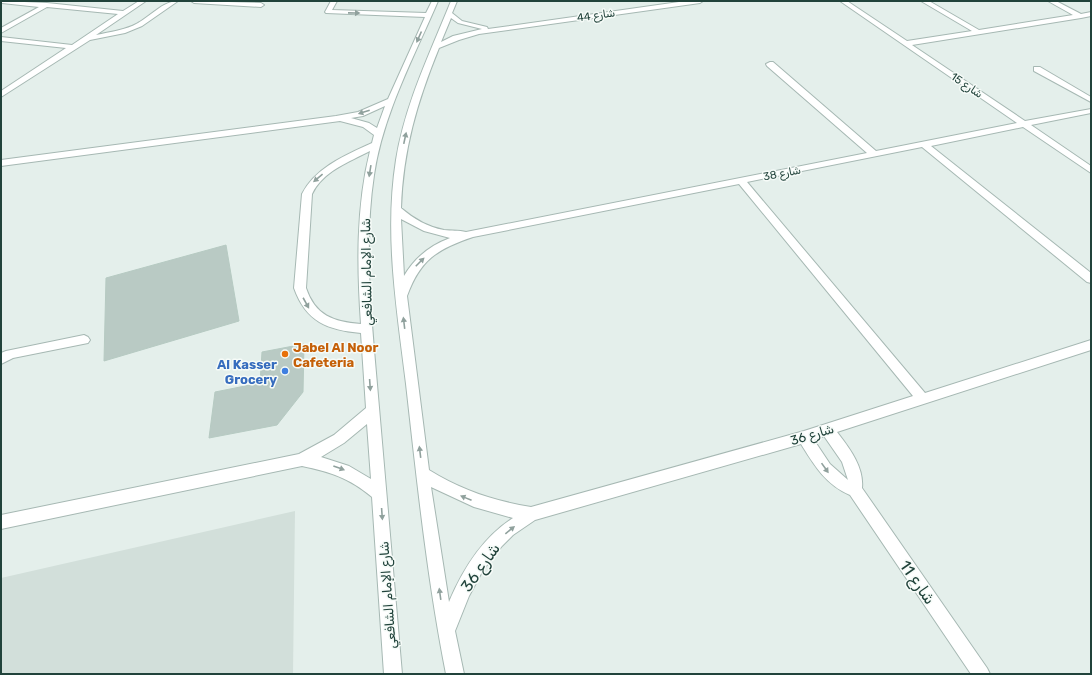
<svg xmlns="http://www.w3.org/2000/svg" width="1092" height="675" font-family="Rubik,'Noto Naskh Arabic',sans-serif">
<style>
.built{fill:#d2dfda}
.building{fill:#b9cac4;stroke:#b6cac2}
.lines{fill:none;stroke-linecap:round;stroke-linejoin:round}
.minor-casing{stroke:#a6b8b3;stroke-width:2}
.minor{fill:#fff;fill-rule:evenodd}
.oneway{fill:#90a19d}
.food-dot{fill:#e8710a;stroke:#f6fbf8;stroke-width:1.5}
.shop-dot{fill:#3f7fe0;stroke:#f6fbf8;stroke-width:1.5}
.labels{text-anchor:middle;stroke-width:3;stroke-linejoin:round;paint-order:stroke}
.far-street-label{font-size:11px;fill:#21433b;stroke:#f6fbf8}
.street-label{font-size:13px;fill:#21433b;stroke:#f6fbf8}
.food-label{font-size:13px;font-weight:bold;fill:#c56008;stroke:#f6fbf8;text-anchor:start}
.shop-label{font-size:13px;font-weight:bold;fill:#366cbe;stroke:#f6fbf8;text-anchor:end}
.near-street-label{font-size:16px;fill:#21433b;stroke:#f6fbf8}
</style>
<rect width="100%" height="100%" fill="#e4efeb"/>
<path class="built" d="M295,511L293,674H1V578Z"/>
<g class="building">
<path d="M226,245L239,321L104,361L106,278Z"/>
<path d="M304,344L303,392L277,425L209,438L215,392L260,383L262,352Z"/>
</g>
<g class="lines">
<g class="minor-casing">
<g id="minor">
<path d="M1,1L47,3L123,11L139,1H146L96,35C110,32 126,30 138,23C151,16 163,1 178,1L142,26L125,33L90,40L1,97V91L66,48L1,41V37L72,45L118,14L47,7L1,33V28L39,7L2,3Z"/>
<path d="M191,1L261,3L264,5L261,7L194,3Z"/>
<path d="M331,1H337L332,10L426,13L432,1H438C414,57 383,114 374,175C363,247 372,324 378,396C386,488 394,581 402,674H384L372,497C349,478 331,472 302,466L1,529V515L299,454L334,435L366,408L361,333C328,330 306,322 294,288L302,194C316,167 346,155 372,143L374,135L363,127L340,121L1,166V160L336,116L358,112L388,99L425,17L326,13L325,12ZM385,106L377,128L369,123L351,118L363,116ZM370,151C356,207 357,267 361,324C333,322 315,315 306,288L312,194C323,171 349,162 370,151ZM367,424L371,479L349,466L321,457L344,443Z"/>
<path d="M451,1H457L452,13L462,21L487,27L488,29L686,1H703L700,3L479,34L459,40L439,48C417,102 403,150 401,208C414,219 427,227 444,230C451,231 459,230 466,232L867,153L767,66L766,64L770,62H773L876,151L1017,123L840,1H847L907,41L972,31L921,1H929L979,30L1073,15L1048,1H1056L1081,14L1091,12V16L1081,18L912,45L1025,121L1091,109V113L1031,125L1091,166V173L1023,127L931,146L1091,273V283L1087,282L922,147L747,182L925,393L1091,340V350L837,432C850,449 864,467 862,488L987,668L990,674H971L850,495C826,485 814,465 801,444L535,520L513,535L502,546L483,570L469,596L455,631L464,674H446C427,578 417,481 406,384C397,310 384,235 396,160C405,104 430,53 451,1ZM451,18L458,23L482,29L453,36L441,42ZM739,184L913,396L804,431L531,507C494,501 461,490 429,470L407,296C420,260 437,249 473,237ZM401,219L424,231L450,238C431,245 415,257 404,276ZM824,436L842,462L848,480L830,464L814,440ZM431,487L474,507L513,518C482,538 463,569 449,602Z"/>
<path d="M1034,67H1040L1091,97V102L1034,71Z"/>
<path d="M84,335L88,337L90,340L88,343L13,358L1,364V353L6,351Z"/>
</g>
</g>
<use href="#minor" class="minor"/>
</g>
<defs><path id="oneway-solid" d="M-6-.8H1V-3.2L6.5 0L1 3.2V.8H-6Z"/></defs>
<g class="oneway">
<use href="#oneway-solid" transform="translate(354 13) rotate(1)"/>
<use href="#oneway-solid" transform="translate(419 37) rotate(114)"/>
<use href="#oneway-solid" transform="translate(364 112) rotate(162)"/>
<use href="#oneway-solid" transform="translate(405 138) rotate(-78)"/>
<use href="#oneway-solid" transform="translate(370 171) rotate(99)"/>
<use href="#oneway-solid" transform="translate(318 178) rotate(140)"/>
<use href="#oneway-solid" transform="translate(420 262) rotate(-45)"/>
<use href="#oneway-solid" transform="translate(306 303) rotate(61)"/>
<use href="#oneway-solid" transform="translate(404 323) rotate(-97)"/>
<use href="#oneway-solid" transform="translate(370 385) rotate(86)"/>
<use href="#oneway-solid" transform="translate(420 452) rotate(-97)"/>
<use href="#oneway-solid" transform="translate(339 468) rotate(20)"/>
<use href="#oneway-solid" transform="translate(825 468) rotate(55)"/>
<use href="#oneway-solid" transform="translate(466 498) rotate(-158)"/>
<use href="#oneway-solid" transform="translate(382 514) rotate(86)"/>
<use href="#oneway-solid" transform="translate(510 530) rotate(-39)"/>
<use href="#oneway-solid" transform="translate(440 594) rotate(-98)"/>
</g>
<circle class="food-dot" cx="285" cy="354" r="4"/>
<circle class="shop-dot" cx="285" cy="371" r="4"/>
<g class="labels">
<g class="far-street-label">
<text transform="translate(596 15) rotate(-8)" y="4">شارع 44</text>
<text transform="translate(967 85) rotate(34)" y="4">شارع 15</text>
<text transform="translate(782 173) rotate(-11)" y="4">شارع 38</text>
</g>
<g class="street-label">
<text transform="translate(366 272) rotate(-91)" y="5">شارع الإمام الشافعي</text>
<text transform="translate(812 434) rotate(-17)" y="5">شارع 36</text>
<text transform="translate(387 595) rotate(-94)" y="5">شارع الإمام الشافعي</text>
</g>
<g class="food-label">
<text x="293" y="352">Jabel Al Noor<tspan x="293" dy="15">Cafeteria</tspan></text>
</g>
<g class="shop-label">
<text x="277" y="369">Al Kasser<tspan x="277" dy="15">Grocery</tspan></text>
</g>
<g class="near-street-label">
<text transform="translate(480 567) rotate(-55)" y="6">شارع 36</text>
<text transform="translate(918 582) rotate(55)" y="6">شارع 11</text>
</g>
</g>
<rect width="1092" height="675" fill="none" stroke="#21433b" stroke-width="4"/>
</svg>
